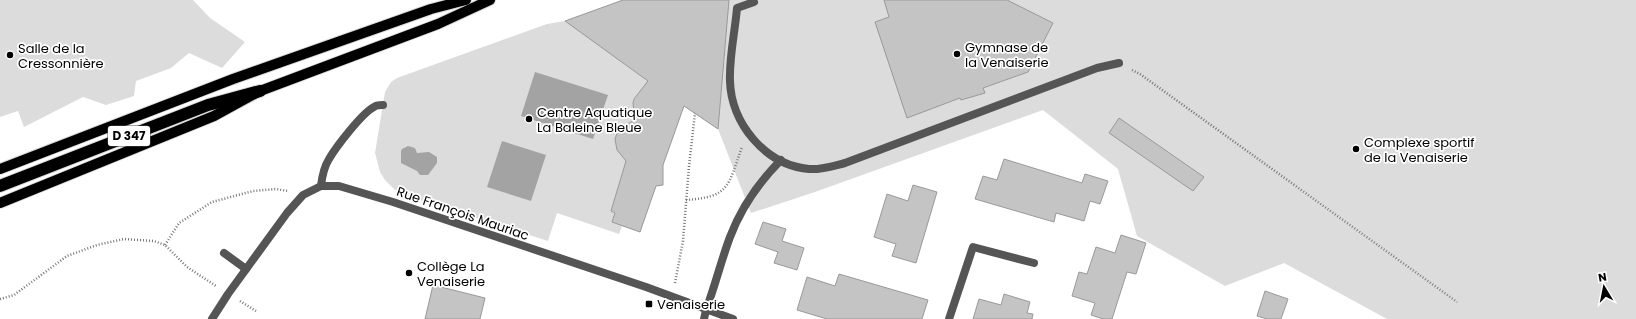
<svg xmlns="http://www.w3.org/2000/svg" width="1636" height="319" font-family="Poppins,sans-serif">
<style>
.green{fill:#dcdcdc}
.water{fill:#a3a3a3}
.building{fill:#c4c4c4;stroke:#999}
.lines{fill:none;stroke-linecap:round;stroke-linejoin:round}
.primary-casing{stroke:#dbdbdb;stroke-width:12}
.highway-casing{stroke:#dbdbdb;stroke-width:14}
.path{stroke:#777;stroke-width:2.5;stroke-dasharray:1 2;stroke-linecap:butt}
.lane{stroke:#555;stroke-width:8}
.street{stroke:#555;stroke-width:8}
.primary{stroke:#000;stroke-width:10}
.highway{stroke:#000;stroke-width:12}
.poi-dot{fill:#000;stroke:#fff;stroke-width:1.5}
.labels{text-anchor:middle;stroke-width:3.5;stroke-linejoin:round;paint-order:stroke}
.shield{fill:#fff;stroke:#4c4c4c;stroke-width:1}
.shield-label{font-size:12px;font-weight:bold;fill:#000}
.poi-label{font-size:13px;fill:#000;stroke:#fff;text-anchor:start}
.street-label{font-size:13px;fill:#000;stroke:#fff}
</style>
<rect width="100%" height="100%" fill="#fff"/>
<g class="green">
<path d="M0,0H193L210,18L245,42L222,68L189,53L171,68L136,81L134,96L106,105L83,97L24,127L18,111L0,117Z"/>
<path d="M623,0H1636V319H1387L1284,263L1225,286L1137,236L1118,169L1043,110L815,192L751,213L718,129L684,106L663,165V185L656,186L640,232L622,226L619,234L557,213L548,241L404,195L394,189L385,180L380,172L375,153L385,92L391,82L397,78L547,24L565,21Z"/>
</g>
<g class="water">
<path d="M535,72L608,95L593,139L521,116Z"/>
<path d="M502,141L546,155L531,201L487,187Z"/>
<path d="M408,146L415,148L417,153L429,152L437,157V163L428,175H420L417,171L401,163V151L402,149Z"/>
</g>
<g class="building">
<path d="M623,0H729L718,129L684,106L663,165V185L656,186L640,232L612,222L615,213L611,211L626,161L617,150L615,139L619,128L635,120L633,103L634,99L648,81L565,21Z"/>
<path d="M884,0H1007L1053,23L1028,72L983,88L985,93L961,100L960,98L907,118L875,22L889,17Z"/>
<path d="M1119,118L1204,177L1193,191L1109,133Z"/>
<path d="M1004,159L1082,183L1085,174L1108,181L1100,204L1090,201L1084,221L1056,213L1054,222L975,199L983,176L997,180Z"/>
<path d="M913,185L937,192L916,263L892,256L896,244L874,237L887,194L908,201Z"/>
<path d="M763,222L786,229L782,241L804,248L797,270L774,263L778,252L755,244Z"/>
<path d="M1121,235L1146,243L1136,274L1127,272L1112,319H1103L1091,315L1095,303L1072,296L1079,272L1087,274L1096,247L1115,253Z"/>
<path d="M839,274L928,300L922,319H827L797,310L807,277L835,286Z"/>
<path d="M433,285L485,298L480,319H425Z"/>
<path d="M1265,291L1288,299L1281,319H1267L1257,316Z"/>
<path d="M1004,294L1030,302L1027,313L1033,314L1032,319H973L979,299L1001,305Z"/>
</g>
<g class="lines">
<g class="primary-casing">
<g id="primary">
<path d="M0,169L233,79L431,9L466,0"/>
<path d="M0,203L214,116L260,91L438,24L490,0"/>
</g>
</g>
<g class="highway-casing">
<path id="highway" d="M0,186L208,105L260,91"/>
</g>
<g class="path">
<path d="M1132,70L1140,74L1457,302"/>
<path d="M686,200C730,197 728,186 742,147"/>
<path d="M165,245L179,223L212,202L253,191L276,189L288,191"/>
<path d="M675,283L683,241L689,166L695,113"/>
<path d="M0,299L14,295L67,256L97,245L124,239L154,241L165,245L187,267L216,286"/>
<path d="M240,301L256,311"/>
</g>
<g class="lane">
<path d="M753,0L754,2L737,8C735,32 729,57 730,81C731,123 765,165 809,169C821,170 833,166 845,163L1097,68L1119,63"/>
<path d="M321,186C322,177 324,167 329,159C336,147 362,113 374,107C376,105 380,105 383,105"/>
<path d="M224,253L246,269"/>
<path d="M706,310C715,286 721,261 730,237C741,208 759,182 781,160"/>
</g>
<g class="street">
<path d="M212,319L228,294L287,213L303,195L321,186H339L393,202L646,287L733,319"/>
<path d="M704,319L706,310"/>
<path d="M949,319L973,247L1034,263"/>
</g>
<use href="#primary" class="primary"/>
<use href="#highway" class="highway"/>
</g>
<g class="poi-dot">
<circle cx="957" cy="54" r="4"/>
<circle cx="10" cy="55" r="4"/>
<circle cx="529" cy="119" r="4"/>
<circle cx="1356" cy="149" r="4"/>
<circle cx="409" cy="273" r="4"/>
<rect x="645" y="300" width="8" height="8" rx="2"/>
</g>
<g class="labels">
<rect class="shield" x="108" y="126" width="42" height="20" rx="3"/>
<g class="shield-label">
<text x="129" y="140">D 347</text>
</g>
<g class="poi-label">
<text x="965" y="52">Gymnase de<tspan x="965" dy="15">la Venaiserie</tspan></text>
<text x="18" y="53">Salle de la<tspan x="18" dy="15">Cressonnière</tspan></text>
<text x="537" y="117">Centre Aquatique<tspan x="537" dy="15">La Baleine Bleue</tspan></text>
<text x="1364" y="147">Complexe sportif<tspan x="1364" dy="15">de la Venaiserie</tspan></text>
<text x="417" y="271">Collège La<tspan x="417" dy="15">Venaiserie</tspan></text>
<text x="657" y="309">Venaiserie</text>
</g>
<g class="street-label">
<text transform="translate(463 213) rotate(19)" y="5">Rue François Mauriac</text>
</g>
</g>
<g transform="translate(1604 287) rotate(350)" stroke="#ffffff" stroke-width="3" paint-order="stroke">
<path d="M0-3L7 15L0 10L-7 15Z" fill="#000000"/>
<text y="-6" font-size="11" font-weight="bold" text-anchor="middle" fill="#000000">N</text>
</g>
</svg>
